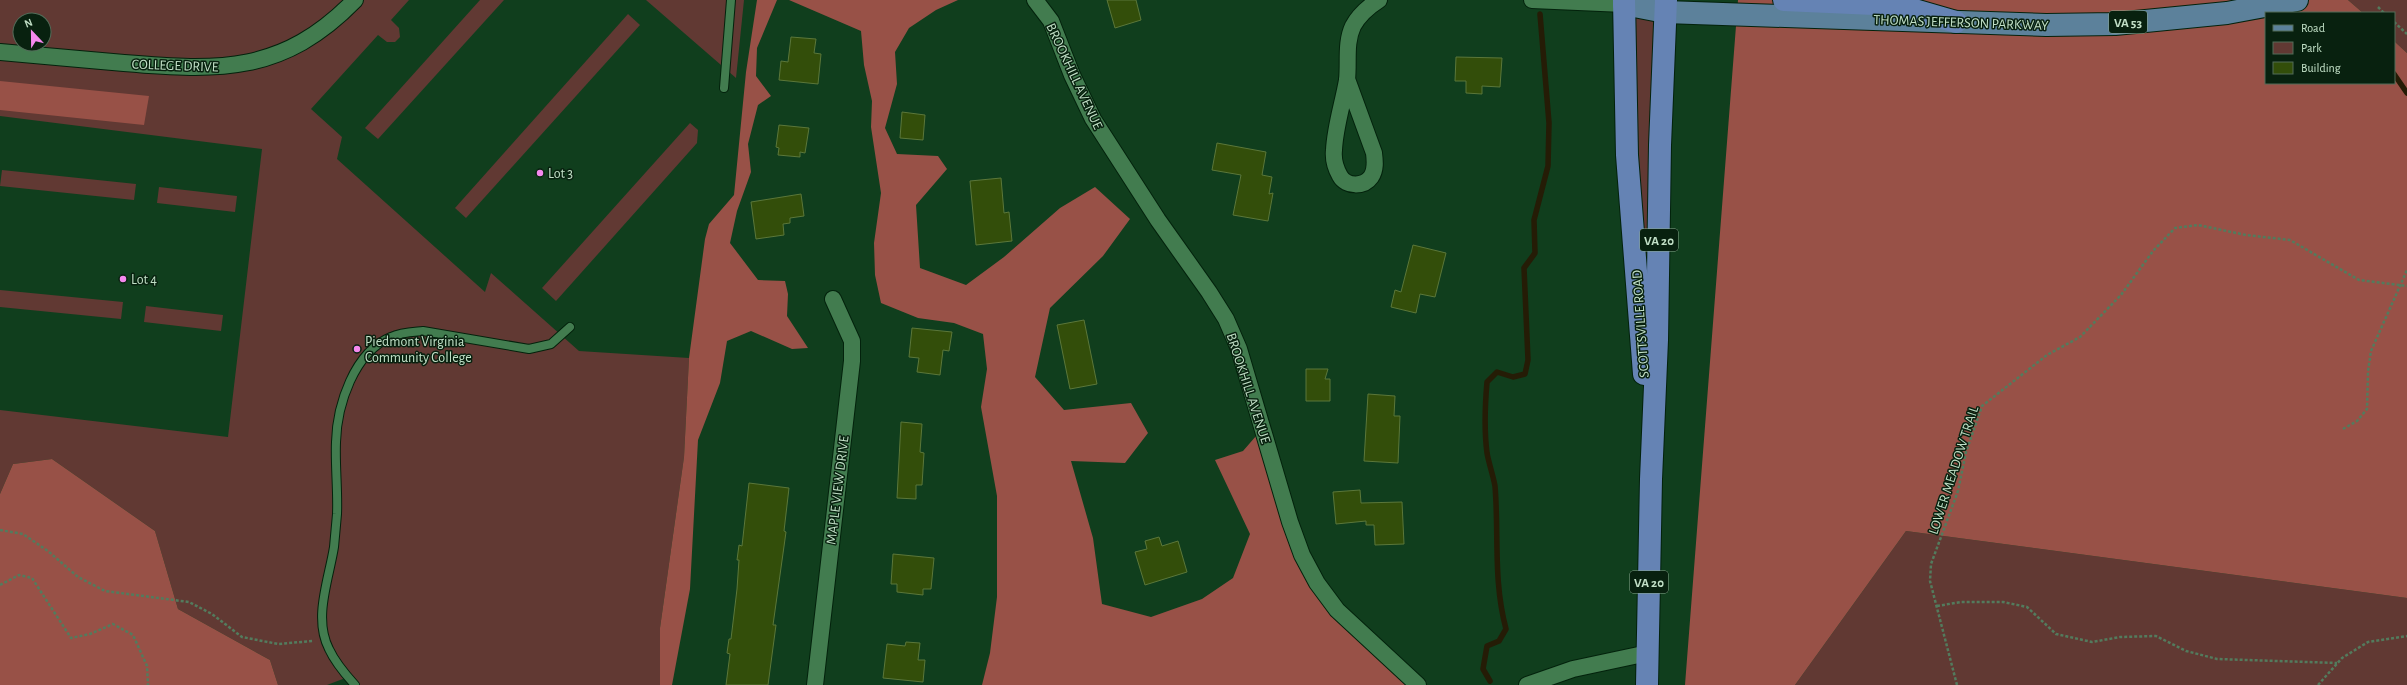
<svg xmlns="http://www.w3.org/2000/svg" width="2407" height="685" font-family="'Alegreya Sans',sans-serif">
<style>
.green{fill:#613933;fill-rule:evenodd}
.forest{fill:#985147}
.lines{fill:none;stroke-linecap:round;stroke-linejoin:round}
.stream{stroke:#251c06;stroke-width:5.5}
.building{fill:#334e0a;stroke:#5b773a}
.service-casing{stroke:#03220c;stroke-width:10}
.minor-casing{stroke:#03220c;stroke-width:18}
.primary-casing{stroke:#03220c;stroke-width:24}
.trunk-casing{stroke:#03220c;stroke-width:24}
.path{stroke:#537b5d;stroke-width:2.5;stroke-dasharray:3 2;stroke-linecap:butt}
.service{stroke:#427c4f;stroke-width:8}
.minor{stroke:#427c4f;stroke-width:16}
.primary{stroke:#5c819b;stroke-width:22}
.trunk{stroke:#6583b4;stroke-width:22}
.poi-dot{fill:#f589ee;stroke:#08210f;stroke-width:1.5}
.labels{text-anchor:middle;stroke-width:3;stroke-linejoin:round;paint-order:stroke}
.shield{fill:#08210f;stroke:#8aa790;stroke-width:1}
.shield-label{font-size:13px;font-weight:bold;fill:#c2e0c7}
.street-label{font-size:14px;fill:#c2e0c7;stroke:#08210f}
.poi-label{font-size:14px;fill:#c2e0c7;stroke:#08210f;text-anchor:start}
</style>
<rect width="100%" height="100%" fill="#103e1d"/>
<g class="green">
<path d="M0,0H409L391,20L399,28L400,37L395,42H387L378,35L311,109L342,137L337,159L485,292L491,273L579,351L689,358L684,457L660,628V685H355L348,677L327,685H278L270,660L178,609L155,531L52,459L13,464L0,494V410L228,437L262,149L0,116ZM20,20H44V44H20Z"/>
<path d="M480,0H504L378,139L365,128Z"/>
<path d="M646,0H744L736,78Z"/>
<path d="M1624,0H1666L1651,479Z"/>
<path d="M2348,0H2407V53L2394,41V13H2363Z"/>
<path d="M628,14L640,25L466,218L455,208Z"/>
<path d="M690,123L698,130L697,143L556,301L542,288Z"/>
<path d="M2,170L136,184L134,200L0,186Z"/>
<path d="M159,187L237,196L235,212L157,203Z"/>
<path d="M0,290L123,302L121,319L0,307Z"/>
<path d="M146,306L223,315L221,331L144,322Z"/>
<path d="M1906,531L2407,598V685H1795Z"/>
</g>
<g class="forest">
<path d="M757,0H777L757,48L756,76L771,96L758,105L748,144L751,172L737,211L730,243L758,280L785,281L788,294L787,316L808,348L792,349L751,331L727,341L720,383L698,440L690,589L672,685H660V628L684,457L689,358L705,239L709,224L734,195L746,72Z"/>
<path d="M789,0H958L936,10L909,28L895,52L897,84L885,128L897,154L938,156L947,169L916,205L920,268L966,285L1004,257L1060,208L1095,187L1130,219L1103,256L1050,308L1035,377L1064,410L1131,403L1148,433L1125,463L1071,461L1093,538L1102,604L1151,617L1202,599L1233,578L1250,534L1215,460L1243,451L1263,428L1317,583L1414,685H982L990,653L997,597V496L981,407L987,369L983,334L954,323L918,318L881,303L875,275L874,243L881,193L871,127L872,101L864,65L861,31Z"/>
<path d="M1738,0H2348L2363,13H2266V83H2394V41L2407,53V598L1906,531L1795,685H1685Z"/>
<path d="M0,81L149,96L144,125L0,110Z"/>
<path d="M52,459L155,531L178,609L270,660L278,685H0V494L13,464Z"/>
</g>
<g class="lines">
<g class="stream">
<path d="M2394,74L2407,93"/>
<path d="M1490,681L1483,669L1487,646L1499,641L1506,629C1493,581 1499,534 1495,486C1493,475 1489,464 1487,453C1484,430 1485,405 1487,382L1497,372L1513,377L1525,374L1528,360L1524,268L1535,253L1534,220L1548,166L1549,123L1540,14"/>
</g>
</g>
<g class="building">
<path d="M1107,0H1136L1141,20L1115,28Z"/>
<path d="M791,37L816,39L814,53L821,54L818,84L779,80L781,61L788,62Z"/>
<path d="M1456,57L1502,58L1500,87L1482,86V94L1466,93V81H1455Z"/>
<path d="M902,112L925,115L923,140L900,138Z"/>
<path d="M779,125L809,128L805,153L800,152V157L778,155L779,148L776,147Z"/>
<path d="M1217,143L1266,152L1262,175L1272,177L1269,194L1273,193L1268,221L1233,215L1241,175L1212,170Z"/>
<path d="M1001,178L1004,213L1009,212L1012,241L976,245L970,181Z"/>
<path d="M801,194L804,216L790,218V223L783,224L784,235L756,239L751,202Z"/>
<path d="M1413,245L1446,253L1435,297L1420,294L1416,313L1391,307L1395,290L1401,292Z"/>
<path d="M1084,320L1097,384L1070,389L1057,325Z"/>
<path d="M912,328L952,332L949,351L943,350L940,375L917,372L919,358L909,357Z"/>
<path d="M1306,369H1328L1325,379H1330V401H1306Z"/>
<path d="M1368,394L1395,396L1394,416H1400L1398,463L1364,461Z"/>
<path d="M901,422L922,424L920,452L924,453L922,485H916V499L897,498Z"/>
<path d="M749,483L789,488L784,531L786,532L773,625H776L768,685H726L730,654L727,653L729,639H731L737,589L739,560H737L739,545L742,546Z"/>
<path d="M1360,490L1361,503L1402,502L1404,544L1375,545L1374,525H1366V521L1336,524L1333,492Z"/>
<path d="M1159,537L1162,546L1178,541L1187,572L1145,585L1135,552L1147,549L1145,541Z"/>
<path d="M893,554L934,558L931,589H923V595L897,592V584H891Z"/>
<path d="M906,642L920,643L918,660H925L923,682L883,678L887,644L905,646Z"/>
</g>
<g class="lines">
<g class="service-casing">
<g id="service">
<path d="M724,88L731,0"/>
<path d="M355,685C345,674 335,662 329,649C313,618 329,579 334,547C335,537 336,525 337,514C338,490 335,466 336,442C337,405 354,352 391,337C401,332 412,332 423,331L529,349L551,344L570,327"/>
</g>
</g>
<g class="minor-casing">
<g id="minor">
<path d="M1035,0L1051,21L1072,75L1093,119L1158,220L1209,292L1226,319L1239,349L1290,522L1302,555L1317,583L1337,610L1418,685"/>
<path d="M1532,0L1624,4"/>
<path d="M0,52C41,56 83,59 124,63C219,71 283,74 355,0"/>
<path d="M1347,79L1374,153C1375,161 1376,170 1371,177C1364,187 1346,187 1340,176C1336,169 1333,159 1334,150C1335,127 1343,103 1347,80C1349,62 1345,43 1353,26C1359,15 1368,7 1379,0"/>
<path d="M815,685L852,361V341L833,299"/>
<path d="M1527,685L1573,669L1648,653"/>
</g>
</g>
<g class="primary-casing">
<path id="primary" d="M1624,4L1665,12L2046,25L2115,24L2227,13L2297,0"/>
</g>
<g class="trunk-casing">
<g id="trunk">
<path d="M1624,0L1627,155L1644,374"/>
<path d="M1784,0L1897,5L1956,22"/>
<path d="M1647,685L1651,479L1657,340L1660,145L1666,0"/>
</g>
</g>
<g class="path">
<path d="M2378,7L2384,13"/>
<path d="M2394,22L2407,34"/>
<path d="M2343,429L2357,421L2367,409L2368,371L2371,351L2407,270"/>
<path d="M0,530L23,534L48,551L78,577L105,591L189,602L212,614L242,637L278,644L313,641"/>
<path d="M0,585L19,575L32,578L71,638L90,634L113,624L133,635L147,666L148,685"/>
<path d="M1937,606L1961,602H2003L2027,607L2056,634L2092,642L2120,637L2156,636L2186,651L2217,659L2337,663"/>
<path d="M1957,685L1930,581L1931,564L1958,491L1966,452L1982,406L2047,355L2080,337L2121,295L2153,251L2175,228L2198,225L2246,235L2290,240L2359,280L2407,286"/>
<path d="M2318,685L2342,658L2368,642L2407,636"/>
</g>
<use href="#service" class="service"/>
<use href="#minor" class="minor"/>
<use href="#primary" class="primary"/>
<use href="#trunk" class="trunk"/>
</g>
<g class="poi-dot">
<circle cx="540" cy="173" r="4"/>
<circle cx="123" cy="279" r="4"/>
<circle cx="357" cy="349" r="4"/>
</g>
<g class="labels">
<g class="shield">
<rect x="2109" y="11" width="38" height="22" rx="3"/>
<rect x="1640" y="229" width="38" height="22" rx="3"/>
<rect x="1630" y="571" width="38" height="22" rx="3"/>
</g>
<g class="shield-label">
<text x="2128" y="27">VA 53</text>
<text x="1659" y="245">VA 20</text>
<text x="1649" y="587">VA 20</text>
</g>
<g class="street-label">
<text transform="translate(1961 22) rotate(2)" y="5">THOMAS JEFFERSON PARKWAY</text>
<text transform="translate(175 65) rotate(2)" y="5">COLLEGE DRIVE</text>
<text transform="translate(1075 76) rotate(65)" y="5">BROOKHILL AVENUE</text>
<text transform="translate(1640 324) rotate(-94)" y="5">SCOTTSVILLE ROAD</text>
<text transform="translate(1249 388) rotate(72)" y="5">BROOKHILL AVENUE</text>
<text transform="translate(1953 470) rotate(-72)" y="5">LOWER MEADOW TRAIL</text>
<text transform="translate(837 490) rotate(-83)" y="5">MAPLE VIEW DRIVE</text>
</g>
<g class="poi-label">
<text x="548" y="178">Lot 3</text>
<text x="131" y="284">Lot 4</text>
<text x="365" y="346">Piedmont Virginia<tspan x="365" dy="16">Community College</tspan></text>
</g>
</g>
<rect x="2265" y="12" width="130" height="72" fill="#08210f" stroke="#526d59"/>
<rect x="2273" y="25" width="20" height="6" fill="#5c819b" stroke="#526d59"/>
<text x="2301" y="32" font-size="12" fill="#c2e0c7">Road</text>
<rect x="2273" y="42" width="20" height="12" fill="#613933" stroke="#526d59"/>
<text x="2301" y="52" font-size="12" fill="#c2e0c7">Park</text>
<rect x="2273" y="62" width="20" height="12" fill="#334e0a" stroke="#526d59"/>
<text x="2301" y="72" font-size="12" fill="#c2e0c7">Building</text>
<g transform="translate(32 32) rotate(338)"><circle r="19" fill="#08210f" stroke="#526d59"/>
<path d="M0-3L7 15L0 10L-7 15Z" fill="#f589ee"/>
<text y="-6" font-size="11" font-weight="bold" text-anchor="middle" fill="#c2e0c7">N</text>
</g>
</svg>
